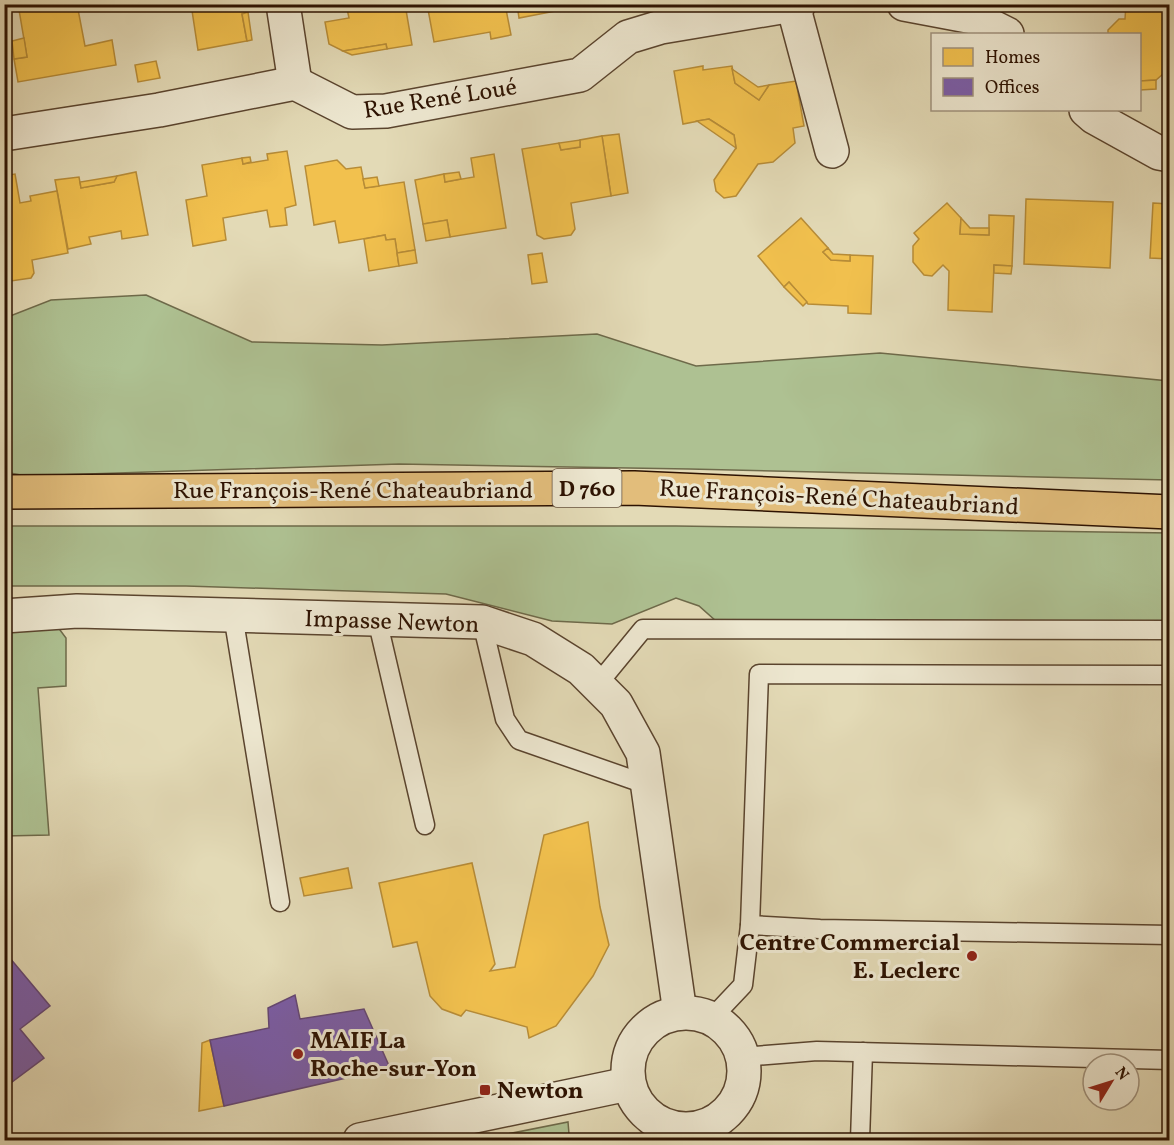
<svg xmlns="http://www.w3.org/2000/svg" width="1174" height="1145" font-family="Vollkorn,serif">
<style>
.green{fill:#aec192;stroke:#6e6a4a;stroke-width:1.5}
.homes{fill:#f2c14e;stroke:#b78c37;stroke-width:1.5}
.offices{fill:#7b5ea7;stroke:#644775;stroke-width:1.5}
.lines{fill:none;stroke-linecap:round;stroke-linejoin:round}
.service-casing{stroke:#5a442e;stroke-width:21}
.minor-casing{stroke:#5a442e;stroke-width:36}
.primary-casing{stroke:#2d1201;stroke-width:36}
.service{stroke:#ede7d0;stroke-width:18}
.minor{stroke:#ede7d0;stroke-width:33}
.primary{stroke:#e2bd7b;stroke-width:33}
.poi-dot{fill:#8f2418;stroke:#ede7d0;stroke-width:2}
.labels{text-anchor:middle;stroke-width:6;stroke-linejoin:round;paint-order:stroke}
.shield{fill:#ede7d0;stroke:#67523f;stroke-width:1.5}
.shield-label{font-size:22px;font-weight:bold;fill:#2d1201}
.street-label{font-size:24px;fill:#2d1201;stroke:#ede7d0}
.poi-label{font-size:24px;font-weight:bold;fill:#2d1201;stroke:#ede7d0;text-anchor:start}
</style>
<rect width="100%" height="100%" fill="#e3dab6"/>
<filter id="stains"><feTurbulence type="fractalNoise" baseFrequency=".00333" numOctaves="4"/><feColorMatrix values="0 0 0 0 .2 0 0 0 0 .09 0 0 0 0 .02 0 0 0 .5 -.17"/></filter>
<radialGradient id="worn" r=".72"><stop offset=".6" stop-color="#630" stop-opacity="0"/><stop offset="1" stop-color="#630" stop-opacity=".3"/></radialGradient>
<g class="green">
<path d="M146,295L252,342L382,345L597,334L696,366L880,353L1169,381V480L689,469L399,464L26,476L5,472V318L51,300Z"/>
<path d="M5,526H676L1170,533L1169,634L951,627L842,639L734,637L699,606L676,598L612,624L552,621L446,594L186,586H5Z"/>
<path d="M57,626L66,638V686L38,688L49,835L5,836V629Z"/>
<path d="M568,1122L569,1134L537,1140H477Z"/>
</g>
<g class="homes">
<path d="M18,4H77L85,46L112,40L116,65L18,82L14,59L27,57Z"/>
<path d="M191,4H247L248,12L242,14L247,41L198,50Z"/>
<path d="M346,4H405L412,45L387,49L386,44L343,51L329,44L325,22L349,18Z"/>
<path d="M427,4H505L511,35L491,39L490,32L434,42Z"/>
<path d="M517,4H560L561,10L519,18Z"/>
<path d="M568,4L569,9L561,10L560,5Z"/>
<path d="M1126,4H1170V68L1156,80L1140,81V34H1108V30L1119,19H1125Z"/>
<path d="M248,12L252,40L247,41L242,14Z"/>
<path d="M24,38L27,57L14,59L12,41Z"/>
<path d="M386,44L387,49L352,55L343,51Z"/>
<path d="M156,61L160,78L138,82L135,65Z"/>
<path d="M703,66V70L732,66L735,83L759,100L769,85L796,81L804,126L793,128L795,143L773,162L758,164L736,196L724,198L716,191L714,180L736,148L734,135L709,119L683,124L674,71Z"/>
<path d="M732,69L758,87L769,85L759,100L735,83Z"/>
<path d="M1156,80V89L1140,90V81Z"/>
<path d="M709,119L734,135L736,148L697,121Z"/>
<path d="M619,134L628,193L611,196L602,136Z"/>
<path d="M602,136L611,196L571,203L575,229L571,235L544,239L537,235L522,149L559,143L561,150L580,147V140Z"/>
<path d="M580,140V147L561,150L559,143Z"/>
<path d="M287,151L296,205L285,208L287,225L270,227L267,210L223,218L226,240L193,246L186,200L207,196L202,165L242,158L243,164L268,160L267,154Z"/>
<path d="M494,154L506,228L450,237L447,220L423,224L415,180L444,174L445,182L474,177L471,158Z"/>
<path d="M250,157L251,162L243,164L242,158Z"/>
<path d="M337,160L346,169L361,167L365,188L404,182L415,250L397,253L395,239L386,240L385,235L339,243L335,221L314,225L305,166Z"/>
<path d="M136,172L148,235L122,239L121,231L89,237L91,244L68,249L55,180L79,177L81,188L114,182L117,176Z"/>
<path d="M459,172L461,179L445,182L444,174Z"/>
<path d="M15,174L20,203L31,201L30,196L57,191L68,253L32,260L34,273L31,278L4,282V176Z"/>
<path d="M117,176L114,182L81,188L80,182Z"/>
<path d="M377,177L379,186L365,188L363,179Z"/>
<path d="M1026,199L1113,202L1110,268L1024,264Z"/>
<path d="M947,203L961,218L960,234L989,235V215L1014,216L1012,266L994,265L992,312L948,310L949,271L943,265L932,276L924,275L913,262V246L919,239L914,233Z"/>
<path d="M1153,203L1170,204V259L1150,258Z"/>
<path d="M801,218L828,248L823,252L831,260L850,261V255L873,256L871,314L848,313V306L808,304L789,282L784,287L758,256Z"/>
<path d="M961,218L970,228H989V235L960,234Z"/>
<path d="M447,220L450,237L426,241L423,224Z"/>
<path d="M385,235L386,240L395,239L399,266L369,271L364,239Z"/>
<path d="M828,248L833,254L850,255V261L831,260L823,252Z"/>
<path d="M415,250L417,263L399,266L397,253Z"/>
<path d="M542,253L547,282L532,284L528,255Z"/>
<path d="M994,265L1012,266L1011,274L994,273Z"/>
<path d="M789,282L807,302L803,306L784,287Z"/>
<path d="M588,822L600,907L609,945L593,976L556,1026L529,1038L527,1027L466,1010L461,1016L442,1009L430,996L417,942L393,947L379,883L472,863L495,964L490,971L515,967L544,835Z"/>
<path d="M348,868L352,888L304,896L300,878Z"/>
<path d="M210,1040L224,1106L199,1111L202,1043Z"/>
</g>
<g class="offices">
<path d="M4,951L50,1006L20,1029L44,1058L4,1088Z"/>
<path d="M295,995L300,1019L364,1009L390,1068L224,1106L210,1040L269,1028L268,1008Z"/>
</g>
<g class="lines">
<g class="service-casing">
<g id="service">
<path d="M233,615L280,902"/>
<path d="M377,619L425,825"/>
<path d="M482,622L505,719L519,740L648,785"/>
<path d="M597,685L643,629L1170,630"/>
<path d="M750,925L759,674L1170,675"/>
<path d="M711,1019L743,985L750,925L820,929L1170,935"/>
<path d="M742,1057L817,1051L1170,1060"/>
<path d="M663,1140L673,1129"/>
<path d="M860,1140L863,1052"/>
</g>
</g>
<g class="minor-casing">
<g id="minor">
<path d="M283,4L295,83"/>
<path d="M904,4L973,17L1007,34"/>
<path d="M793,5L832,151"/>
<path d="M1086,110L1094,117L1159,153L1170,155"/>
<path d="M4,134L159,110L295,83L352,112L386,111L580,75L628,37L661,27L799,4"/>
<path d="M4,616L77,611L482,622L533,639L581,669L616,704L643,753L680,1013"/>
<circle cx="686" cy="1071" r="58"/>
<path d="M360,1140L628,1084"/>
</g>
</g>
<g class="primary-casing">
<path id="primary" d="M4,492L634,488L1170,512"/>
</g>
<use href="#service" class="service"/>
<use href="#minor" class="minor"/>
<use href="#primary" class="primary"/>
</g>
<g class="poi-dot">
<circle cx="972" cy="956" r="6"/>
<circle cx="298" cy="1054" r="6"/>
<rect x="479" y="1084" width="12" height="12" rx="3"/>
</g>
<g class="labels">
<rect class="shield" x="552.5" y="469" width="69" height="38" rx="4.5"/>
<g class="shield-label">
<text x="587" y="496">D 760</text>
</g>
<g class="street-label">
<text transform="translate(440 98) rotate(-9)" y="8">Rue René Loué</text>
<text x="353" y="498">Rue François-René Chateaubriand</text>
<text transform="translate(839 497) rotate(3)" y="8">Rue François-René Chateaubriand</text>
<text transform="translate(392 621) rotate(2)" y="8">Impasse Newton</text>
</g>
<g class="poi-label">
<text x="960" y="950" text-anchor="end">Centre Commercial<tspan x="960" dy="28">E. Leclerc</tspan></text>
<text x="310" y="1048">MAIF La<tspan x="310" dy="28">Roche-sur-Yon</tspan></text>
<text x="497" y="1098">Newton</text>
</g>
</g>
<rect width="1174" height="1145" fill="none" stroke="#e3dab6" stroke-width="24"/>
<rect x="6" y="6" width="1162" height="1133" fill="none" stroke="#2d1201" stroke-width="3"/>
<rect x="12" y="12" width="1150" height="1121" fill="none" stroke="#2d1201" stroke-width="1.5"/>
<rect x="931" y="33" width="210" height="78" fill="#ede7d0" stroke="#a0927d" stroke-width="1.5"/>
<rect x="943" y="48" width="30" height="18" fill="#f2c14e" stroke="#a0927d" stroke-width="1.5"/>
<text x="985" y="63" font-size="18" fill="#2d1201">Homes</text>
<rect x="943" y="78" width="30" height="18" fill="#7b5ea7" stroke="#a0927d" stroke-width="1.5"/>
<text x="985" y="93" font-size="18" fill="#2d1201">Offices</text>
<g transform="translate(1111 1082) rotate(52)"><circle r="28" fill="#ede7d0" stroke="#a0927d" stroke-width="1.5"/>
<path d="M0-4.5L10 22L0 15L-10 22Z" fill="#8f2418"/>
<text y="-9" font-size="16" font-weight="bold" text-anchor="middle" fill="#2d1201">N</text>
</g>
<rect width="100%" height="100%" filter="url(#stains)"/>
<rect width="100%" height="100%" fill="url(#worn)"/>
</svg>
